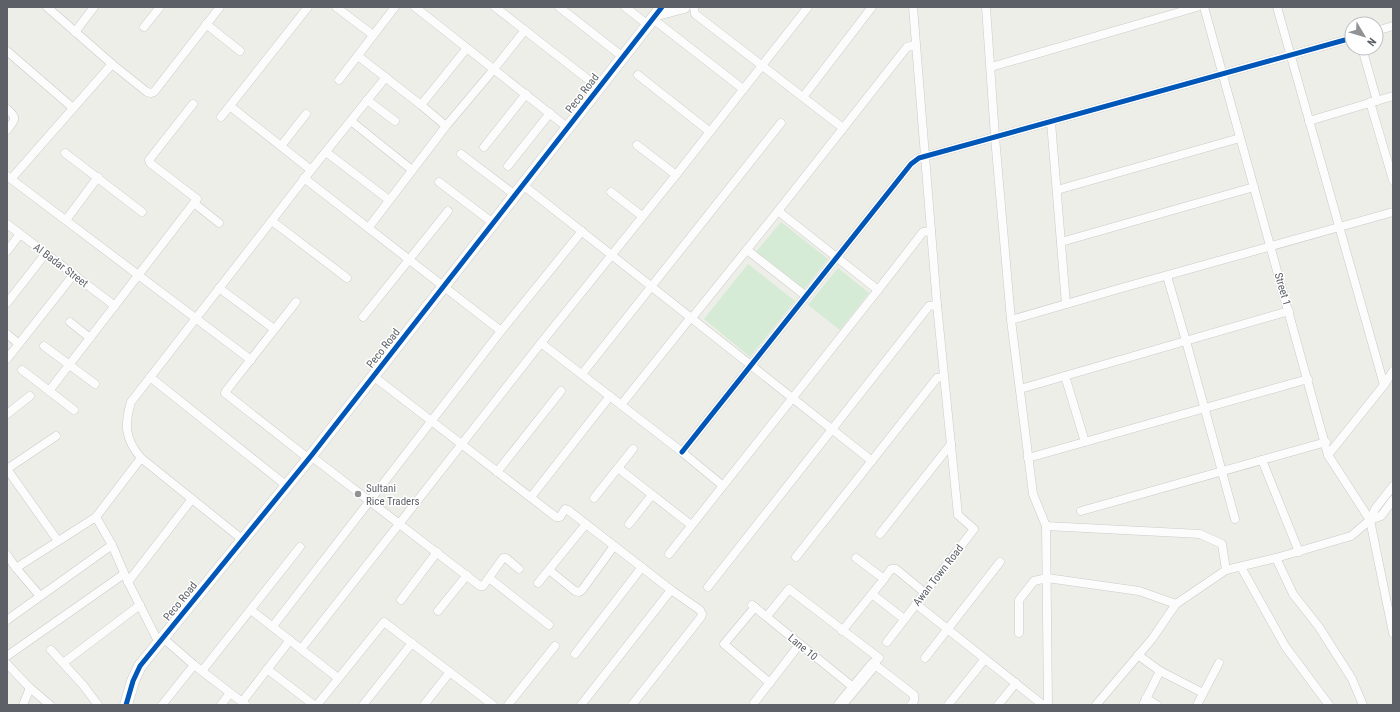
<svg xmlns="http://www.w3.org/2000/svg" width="1400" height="712" font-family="'Roboto Condensed',sans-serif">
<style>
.park{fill:#d5ebd5}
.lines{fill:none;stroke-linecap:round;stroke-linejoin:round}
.street-casing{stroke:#cacbc9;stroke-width:9}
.secondary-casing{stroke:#cacbca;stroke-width:13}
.street{stroke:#fcfcfc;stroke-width:8}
.secondary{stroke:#fcfcfc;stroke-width:12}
.cycleway-casing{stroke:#fff;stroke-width:8}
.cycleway{stroke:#0057b8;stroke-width:5}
.poi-dot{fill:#909294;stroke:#fff;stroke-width:1.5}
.labels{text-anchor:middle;stroke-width:3;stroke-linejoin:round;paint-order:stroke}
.street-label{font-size:11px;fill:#5d6167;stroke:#fff}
.poi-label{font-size:11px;fill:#5d6167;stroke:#fff;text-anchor:start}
</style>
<rect width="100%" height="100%" fill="#eeeee9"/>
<g class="park">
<path d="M781,222L828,259L803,291L755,253Z"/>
<path d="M748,264L795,301L750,357L704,319Z"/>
<path d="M838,268L869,293L840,330L808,305Z"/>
</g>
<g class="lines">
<g class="street-casing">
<g id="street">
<path d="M47,7L112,64L147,92L151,93L154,92L220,7"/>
<path d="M336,7L373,35"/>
<path d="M415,7L568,128"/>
<path d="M495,7L599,88"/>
<path d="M559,7L623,57"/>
<path d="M625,7L648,25"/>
<path d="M694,7L695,14L843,128"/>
<path d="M986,7L995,137L1011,320L1033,494L1046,526L1048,705"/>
<path d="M1204,7L1328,455L1370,520L1393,633"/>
<path d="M1277,7L1384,385L1393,371"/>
<path d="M653,19L743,89"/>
<path d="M206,24L240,51"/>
<path d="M144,27L160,7"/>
<path d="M1376,31L1393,26"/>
<path d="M75,32L94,7"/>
<path d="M1362,48L1377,101"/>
<path d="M7,51L73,108"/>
<path d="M358,56L421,105L446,126"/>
<path d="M991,67L1197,7"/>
<path d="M638,75L710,132"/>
<path d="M339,80L395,7"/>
<path d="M803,97L872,7"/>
<path d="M367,100L395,121"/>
<path d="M1370,102L1393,180"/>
<path d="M421,105L467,48"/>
<path d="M230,106L311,170"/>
<path d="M7,109C18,118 15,120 7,130"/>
<path d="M221,117L308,7"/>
<path d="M351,121L412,170"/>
<path d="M1309,121L1393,96"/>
<path d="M1051,122L1066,304"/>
<path d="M637,145L676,175"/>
<path d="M281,146L306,114"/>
<path d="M484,147L526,94"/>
<path d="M326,152L389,200"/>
<path d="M65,153L142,212"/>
<path d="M461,154L515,195"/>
<path d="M508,166L550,113"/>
<path d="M7,176L251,360"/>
<path d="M304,178L501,331"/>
<path d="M11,179L112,64"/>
<path d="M439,182L493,223"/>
<path d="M523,185L872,461"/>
<path d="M1057,190L1240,138"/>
<path d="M611,192L642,216"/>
<path d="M194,203L219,223"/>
<path d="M778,211L907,47L915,45"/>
<path d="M66,220L98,177"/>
<path d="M272,221L347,278"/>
<path d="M7,224L115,306"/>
<path d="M369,227L446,126L494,69L525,30"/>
<path d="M1061,242L1254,187"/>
<path d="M747,250L806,296"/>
<path d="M7,251L20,234"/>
<path d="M1167,276L1186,341L1235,519"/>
<path d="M219,288L274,329"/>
<path d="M296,302L226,391L225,393L309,459"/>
<path d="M7,303L46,253"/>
<path d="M363,317L448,211"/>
<path d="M691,319L778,211L878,290L923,232L931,231"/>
<path d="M1011,320C1138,283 1265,247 1393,212"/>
<path d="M70,322L90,338"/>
<path d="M7,334L19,344"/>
<path d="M541,343L682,452L722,485"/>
<path d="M44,346L95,384"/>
<path d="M7,359L74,274"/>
<path d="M22,370L74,410"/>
<path d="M582,374L781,123"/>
<path d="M373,376L556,517H560L565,509L568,510L671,590L700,610L702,614L701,617L632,705"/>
<path d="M1065,376L1085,442"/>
<path d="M150,377L287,486"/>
<path d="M1020,389L1289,311"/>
<path d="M49,391L197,199L150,163L149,160L193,104"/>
<path d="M621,405L691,317"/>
<path d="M7,414L30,396"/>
<path d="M682,452L911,164L919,158L1352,38"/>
<path d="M1328,455L1384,385"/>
<path d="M311,456L480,586H483L503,558H506L519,569"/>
<path d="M1028,458L1308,379"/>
<path d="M1262,460L1299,552"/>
<path d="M618,468L691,525"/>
<path d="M7,469L58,541"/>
<path d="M7,469L56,436"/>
<path d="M497,472L561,391"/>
<path d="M531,497L610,396"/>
<path d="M594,498L633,449"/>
<path d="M1081,511L1326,442"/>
<path d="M96,517L112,545L128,582L159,643"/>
<path d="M1370,520L1375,509L1393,486"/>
<path d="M629,524L652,495"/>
<path d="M1046,526L1200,534L1222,544L1226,570"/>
<path d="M880,534L951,444"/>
<path d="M243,540L141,458C125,439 124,425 131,402L311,170L386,77"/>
<path d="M669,554L878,290"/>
<path d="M7,555L16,568L40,596"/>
<path d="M796,557L937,378L943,377"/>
<path d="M856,558L884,579L891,569H896L925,593"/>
<path d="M1276,558L1293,594L1319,627L1352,679L1363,705"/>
<path d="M1241,567L1285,646L1329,705"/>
<path d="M16,568L96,517L141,458"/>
<path d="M549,570L575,591L579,592L582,590L614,546"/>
<path d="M489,578L549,625"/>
<path d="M128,582L192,499"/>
<path d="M538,583L586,524"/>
<path d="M708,587L929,306L937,305"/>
<path d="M872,594L904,619"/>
<path d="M401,600L437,552"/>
<path d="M916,604L1043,705"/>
<path d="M752,605L854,688"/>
<path d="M755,607L724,644L770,683"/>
<path d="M251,610L338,678"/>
<path d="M438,611L467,575"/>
<path d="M767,616L789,589L879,658L874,664L914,695V701L911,705"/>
<path d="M7,620L112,545"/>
<path d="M273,626L501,331L582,231"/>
<path d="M842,631L884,579"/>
<path d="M1019,633V600L1034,581L1047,578L1139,591L1176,604"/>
<path d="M163,638L194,665L246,705"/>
<path d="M887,642L974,529L958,515L937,305L913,7"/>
<path d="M301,649L541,343L676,175L808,7"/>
<path d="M51,650L83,685L98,705"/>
<path d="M575,654L642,567"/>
<path d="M1138,655L1160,671L1203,693"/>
<path d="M7,656L124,574"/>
<path d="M925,658L1000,562"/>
<path d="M63,663L140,605"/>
<path d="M7,664L30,688L50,705"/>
<path d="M267,669L314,705"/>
<path d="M202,671L300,547"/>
<path d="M1146,698L1157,705"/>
<path d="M242,702L290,640"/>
<path d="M754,703L799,645"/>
<path d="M23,705L30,688"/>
<path d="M162,705L194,665"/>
<path d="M221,705L230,693"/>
<path d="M317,705L384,622L493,705"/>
<path d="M363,705L412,643"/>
<path d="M424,705L450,672"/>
<path d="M508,705L555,646"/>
<path d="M581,705L671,590"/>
<path d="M948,705L985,659"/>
<path d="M998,705L1016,683"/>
<path d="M1096,705L1152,639L1176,604L1226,570L1276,558L1351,536L1370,520L1381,516L1393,500"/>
<path d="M1143,705L1160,671"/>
<path d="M1197,705L1219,663"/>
</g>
</g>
<g class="secondary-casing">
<g id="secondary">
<path d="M657,14L684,7"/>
<path d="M126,705L133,681L140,666L311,456L662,7"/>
<path d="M840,705L874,664"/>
</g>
</g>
<use href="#street" class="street"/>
<use href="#secondary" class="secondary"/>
<g class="cycleway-casing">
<g id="cycleway">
<path d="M682,452L911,164L919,158L1352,38"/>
<path d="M126,705L133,681L140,666L311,456L662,7"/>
</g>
</g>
<use href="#cycleway" class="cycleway"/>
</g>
<circle class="poi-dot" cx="358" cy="494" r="4"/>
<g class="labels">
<g class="street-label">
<text transform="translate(582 93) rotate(-52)" y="4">Peco Road</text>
<text transform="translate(61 265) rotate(37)" y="4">Al Badar Street</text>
<text transform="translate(1283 289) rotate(74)" y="4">Street 1</text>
<text transform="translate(383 348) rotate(-52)" y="4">Peco Road</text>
<text transform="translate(938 575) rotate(-52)" y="4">Awan Town Road</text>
<text transform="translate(180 601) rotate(-51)" y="4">Peco Road</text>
<text transform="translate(803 647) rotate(40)" y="4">Lane 10</text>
</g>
<g class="poi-label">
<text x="366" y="492">Sultani<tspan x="366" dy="13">Rice Traders</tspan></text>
</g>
</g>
<rect width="1400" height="712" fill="none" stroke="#5d6167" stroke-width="16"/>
<g transform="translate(1364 36) rotate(128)"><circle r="19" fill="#ffffff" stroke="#bec0c2"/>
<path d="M0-3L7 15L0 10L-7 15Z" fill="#909294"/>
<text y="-6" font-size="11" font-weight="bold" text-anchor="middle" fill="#5d6167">N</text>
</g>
</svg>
